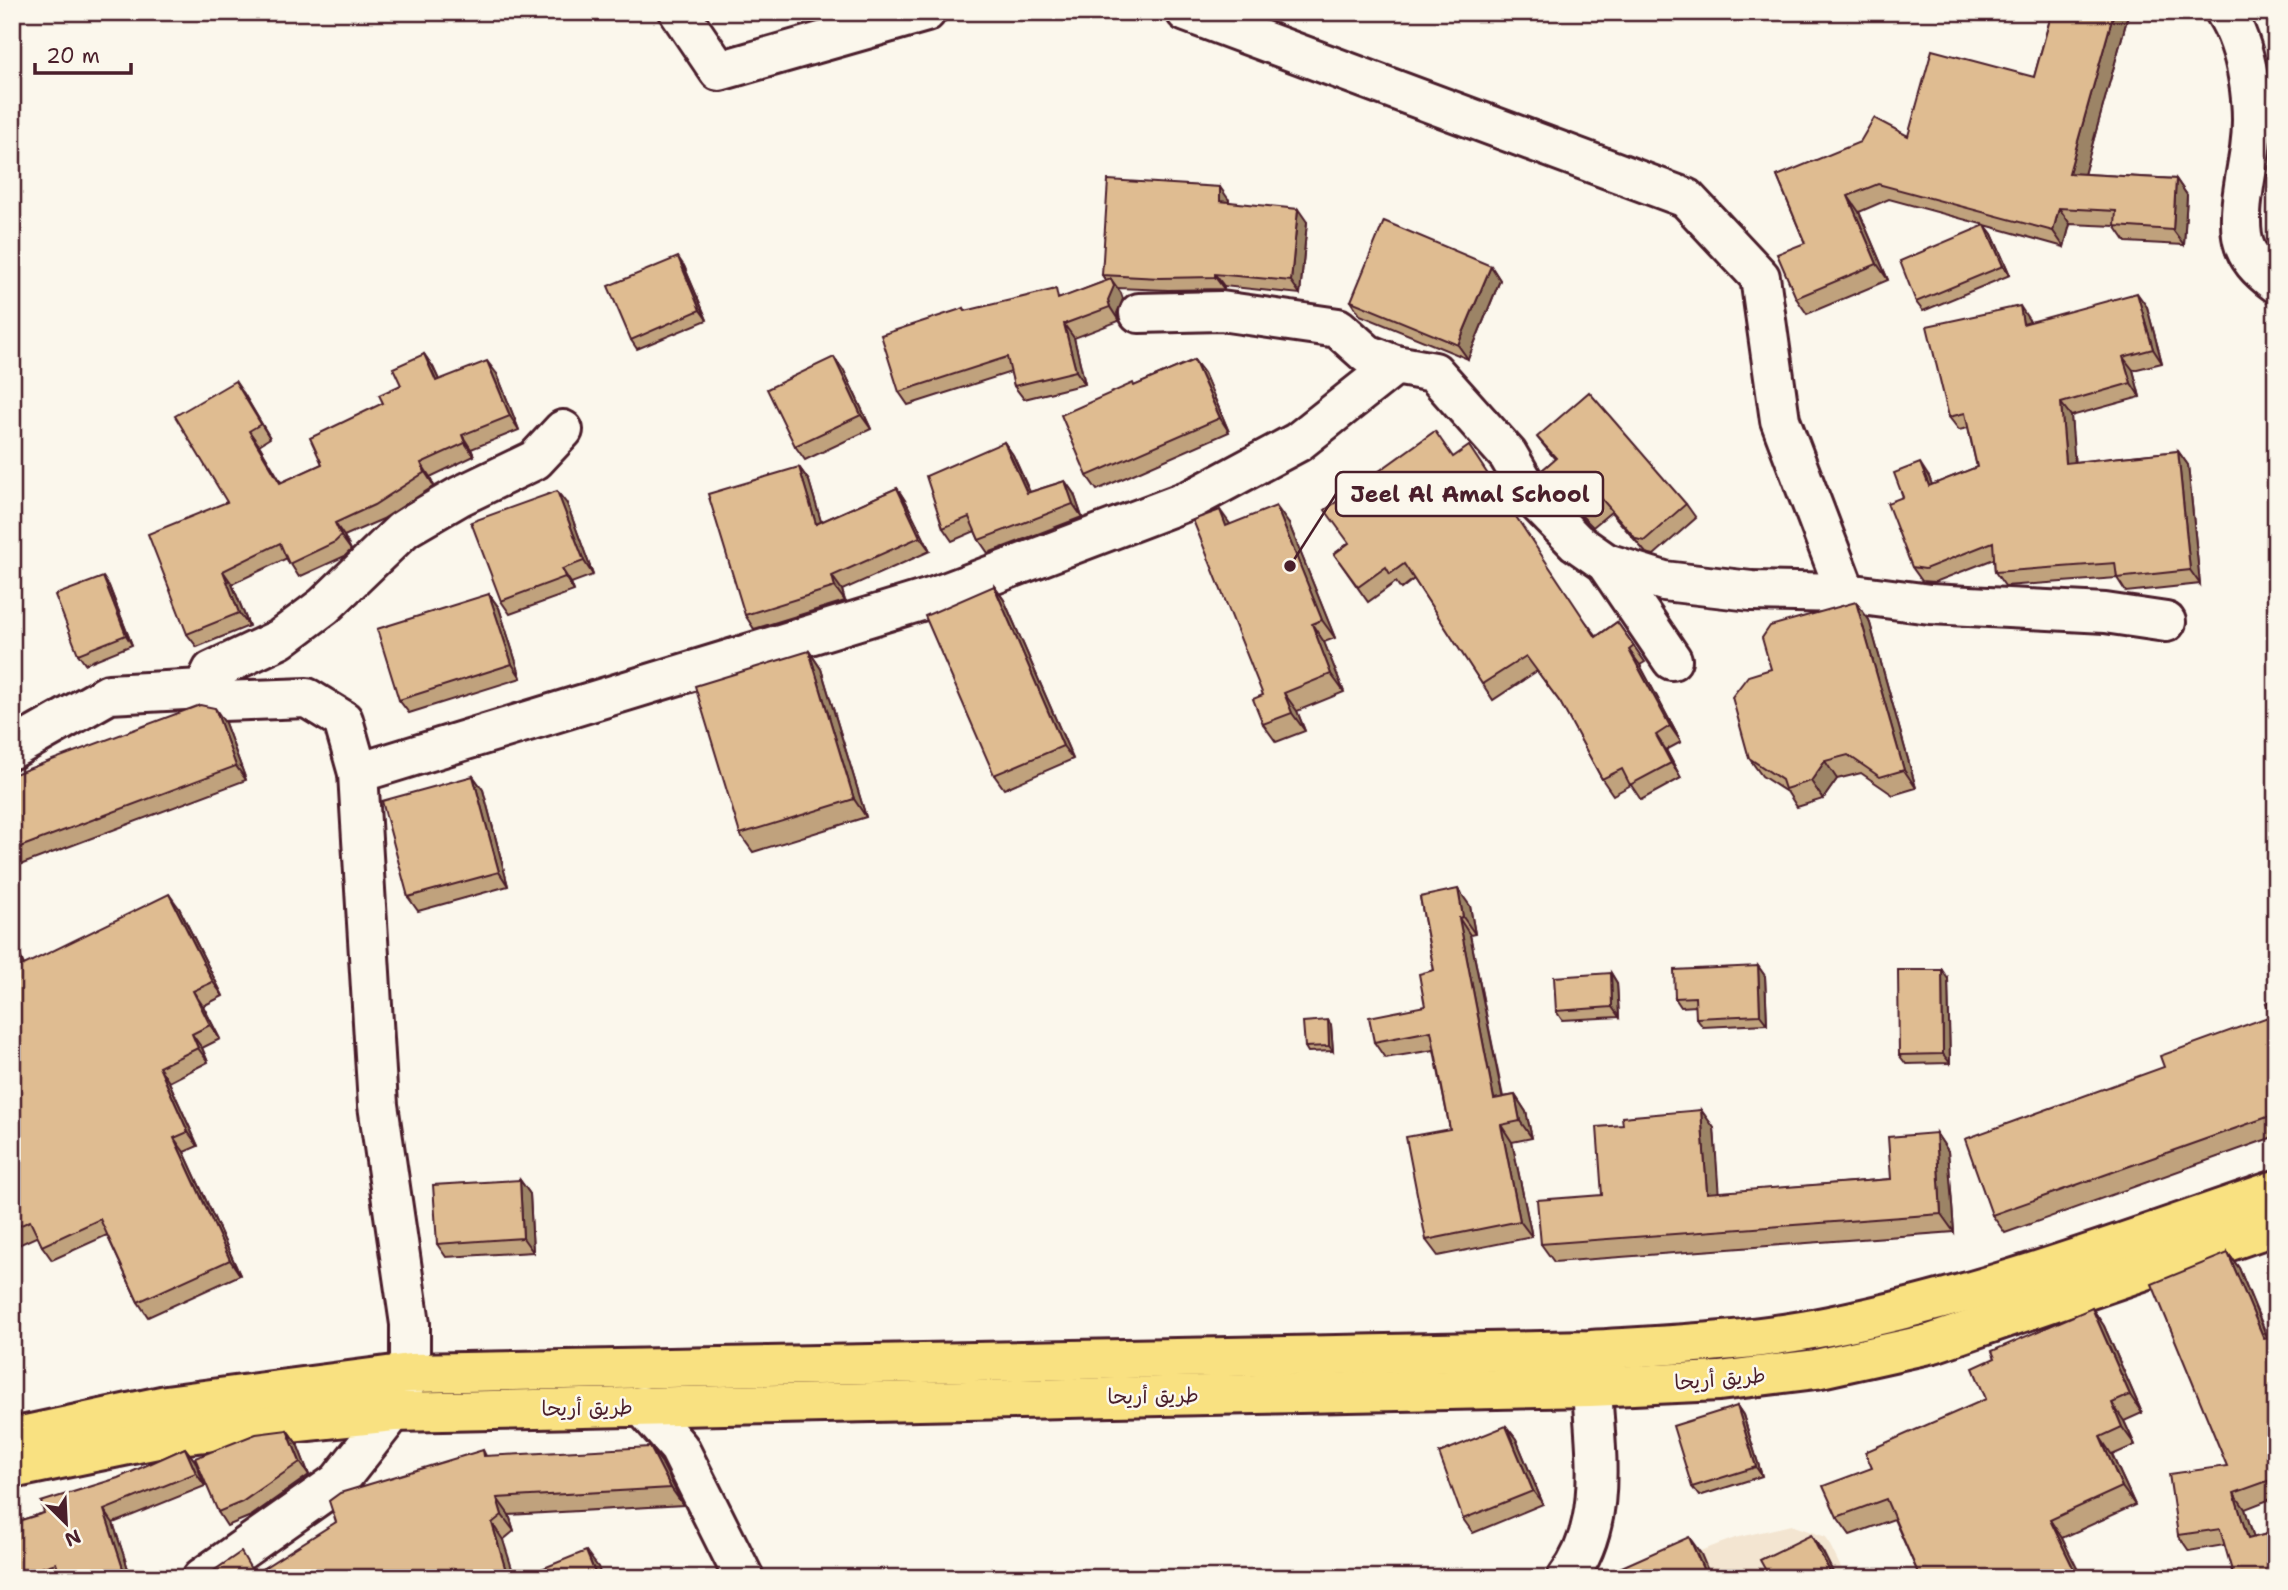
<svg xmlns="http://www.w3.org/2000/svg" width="2288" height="1590" font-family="'Shantell Sans','Playpen Sans Arabic',sans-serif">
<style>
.built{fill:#f3e5d1}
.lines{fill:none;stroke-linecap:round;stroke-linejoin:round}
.minor-casing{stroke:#4a1f2b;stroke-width:44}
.major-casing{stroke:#4a1f2b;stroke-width:44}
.minor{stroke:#fbf7ec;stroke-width:38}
.major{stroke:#f9e181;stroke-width:38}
.wall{fill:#c0a27d;stroke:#4a1f2b;stroke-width:2}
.shaded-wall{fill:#9c8466;stroke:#4a1f2b;stroke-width:2}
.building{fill:#dfbc91;stroke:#4a1f2b;stroke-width:2}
.labels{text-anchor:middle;stroke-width:5;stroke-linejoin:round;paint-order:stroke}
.street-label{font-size:21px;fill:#4a1f2b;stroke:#fbf7ec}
.leader{fill:none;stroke:#4a1f2b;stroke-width:2.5}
.callout-dot{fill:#4a1f2b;stroke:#fbf7ec;stroke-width:2.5}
.callout{fill:#fbf7ec;stroke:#4a1f2b;stroke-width:2.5}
.callout-label{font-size:23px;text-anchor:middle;font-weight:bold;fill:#4a1f2b}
</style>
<rect width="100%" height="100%" fill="#fbf7ec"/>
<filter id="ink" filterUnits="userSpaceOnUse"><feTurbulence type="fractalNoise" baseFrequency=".0143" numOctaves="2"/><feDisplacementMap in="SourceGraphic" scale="14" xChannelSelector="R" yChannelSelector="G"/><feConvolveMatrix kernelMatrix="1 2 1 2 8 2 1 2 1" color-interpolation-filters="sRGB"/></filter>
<g filter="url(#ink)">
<path class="built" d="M1791,1525L1826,1537L1846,1578H1628L1735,1538Z"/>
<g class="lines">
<g class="minor-casing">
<g id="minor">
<path d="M679,12L719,71L926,12"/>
<path d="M1186,12L1686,198L1760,277L1780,420L1846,593"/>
<path d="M2225,12C2248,48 2256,107 2250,149C2246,177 2238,208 2242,236C2245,257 2260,271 2276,283"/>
<path d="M1139,313L1221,311L1338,328L1367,354L1395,365"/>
<path d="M1606,563L1664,581L1751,591L1846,593L1930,604L2105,613L2166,622"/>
<path d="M12,749L109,694L203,689"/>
<path d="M358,773L934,597L1192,499L1298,442L1395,365L1434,372L1508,455L1533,498L1576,542L1606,563L1672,660"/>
<path d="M642,1406L679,1448L744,1578"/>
<path d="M202,1578L338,1482L393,1412L410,1373V1324L378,1105L358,773L343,720L307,698L222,701L203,689L212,671L280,639L324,606L405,528L460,496L535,460L563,430"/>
<path d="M1567,1578C1615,1516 1590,1428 1591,1356"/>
</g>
</g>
<g class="major-casing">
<g id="major">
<path d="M12,1438L166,1405L410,1373L1591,1350C1670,1345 1750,1342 1829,1326C1982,1296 2128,1240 2276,1190"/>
<path d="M12,1469L177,1435L393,1412L1590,1387L1719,1381L1816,1369L1933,1343L2276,1225"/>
</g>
</g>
<use href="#minor" class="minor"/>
<use href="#major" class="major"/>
</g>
<g class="wall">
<path d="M2052,12H2129L2084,174L2176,179L2187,195L2184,245L2126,242L2115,226L2070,224L2064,247L1985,225L1992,234L2010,275L1923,311L1916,302L1985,225L1889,199L1859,212L1888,280L1807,314L1796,298L1805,243L1777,176L1908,136L2034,77Z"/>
<path d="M1229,200V202L1307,222L1300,294L1224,286V289L1168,290L1117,288L1123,299L1117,313L1119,321L1074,338L1085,384L1024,399L1014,386L1011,372L908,405L899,392L964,308L966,311L1062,298L1106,281L1102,275Z"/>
<path d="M684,266L707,320L637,349L631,340Z"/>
<path d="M1491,266L1500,280L1468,359L1360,315L1351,301Z"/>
<path d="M2147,307L2162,363L2133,370L2140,397L2071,416L2074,462L2178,451L2188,465L2200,584L2126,592L2117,578L2005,586L1995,572L1994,559L1935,582L1922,581L1912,567L1903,497L1929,477L1932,485L1977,467L1968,428L1959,430L1949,417L2029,320L2030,322Z"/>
<path d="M424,354L433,367L439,380L497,374L519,430L471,449L474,456L430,477L434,486L383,519L344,536L351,550L345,556L299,577L287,558L232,584L249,626L197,647L187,634L227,502L244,394L270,438L259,445L281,483L322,464L401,385Z"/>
<path d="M1194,360L1204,373L1229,432L1097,490L1087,476L1134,386Z"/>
<path d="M844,371L871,429L805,460L795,446Z"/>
<path d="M1537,437L1686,504L1696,518L1654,555L1646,553L1611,512L1593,527L1551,485L1541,471L1555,459Z"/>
<path d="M1004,442L1013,455L1030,492L1065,481L1074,494L1082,517L988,553L979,540L975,531L952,541L943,528Z"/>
<path d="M1453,457L1597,636L1617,622L1645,662L1640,665L1681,742L1666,750L1681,778L1641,800L1631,785L1613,795L1602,779L1562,705L1537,671L1493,700L1414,579L1401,589L1396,582L1368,602L1334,554L1349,543Z"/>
<path d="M799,467L809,481L821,522L897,488L906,502L930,551L842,590L845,601L754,629L745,615Z"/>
<path d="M567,504L593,575L571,583L574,591L510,614L501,601Z"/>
<path d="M1230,524H1289L1335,638L1324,642L1344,692L1297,711L1305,731L1276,742L1263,724V695Z"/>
<path d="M109,586L132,645L85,664L78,654Z"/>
<path d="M994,586L1004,600L1073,759L1004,789L994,775Z"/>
<path d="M489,594L499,608L521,678L409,713L399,700Z"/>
<path d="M1869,620L1916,788L1893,795L1861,773L1837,779L1823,799L1797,807L1788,793L1762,776L1749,758L1771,669Z"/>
<path d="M809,651L821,669L866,817L753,852L740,834Z"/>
<path d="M225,723L246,780L12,868V775Z"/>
<path d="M473,776L483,790L508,886L418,911L408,897Z"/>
<path d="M1420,897L1470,906L1475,934L1470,935L1503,1097L1515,1095L1526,1112L1532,1138L1512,1142L1532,1237L1438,1256L1426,1240L1450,1129L1434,1050L1385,1058L1374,1042L1425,1006L1434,970Z"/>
<path d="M179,908L223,996L203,1006L220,1039L202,1048L208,1062L169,1082L198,1146L184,1152L240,1275L148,1317L138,1302L107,1235L52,1260L42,1246L38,1236L12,1248V937L24,965Z"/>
<path d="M1758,966L1765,976L1767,1024L1703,1027L1696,1018V1006L1681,1007L1675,998Z"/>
<path d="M1611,973L1617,983L1619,1017L1562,1020L1556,1011Z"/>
<path d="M1948,979L1950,1063L1906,1064L1899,1055Z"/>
<path d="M2276,1000V1136L2005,1233L1992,1215L2164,1067L2271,1016Z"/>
<path d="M1331,1025L1333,1051L1308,1052L1305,1047Z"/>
<path d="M1701,1110L1714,1128L1718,1193L1891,1179L1936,1133L1948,1151L1954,1232L1554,1262L1541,1244L1602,1195L1623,1125Z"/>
<path d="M520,1180L530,1194L533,1252L446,1257L437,1244Z"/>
<path d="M2228,1253L2239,1268L2268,1338L2276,1337V1497L2245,1509L2254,1538L2267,1534L2271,1540L2276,1578L2224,1545L2189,1551L2178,1535L2227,1466Z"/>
<path d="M2092,1308L2104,1326L2142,1413L2124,1421L2135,1445L2112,1455L2135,1505L2062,1538L1919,1575L1894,1519L1850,1535L1837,1517L1872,1468L1986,1399Z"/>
<path d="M1737,1406L1743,1415L1762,1476L1699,1496L1692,1487Z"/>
<path d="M1506,1426L1516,1439L1543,1504L1473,1533L1463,1519Z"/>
<path d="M287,1430L297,1444L309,1475L251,1516L227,1526L218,1512Z"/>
<path d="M185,1448L195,1461L205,1486L113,1523L131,1578H12V1523L44,1513Z"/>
<path d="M483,1450L486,1456L662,1463L683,1505L509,1515L514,1531L503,1540L255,1573Z"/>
</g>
<g class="shaded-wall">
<path d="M2114,12H2129L2080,189L2069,173Z"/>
<path d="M2176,179L2187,195L2184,245L2173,230Z"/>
<path d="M1220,187L1229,200L1228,214L1220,201Z"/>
<path d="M1848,196L1859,212L1888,280L1877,264Z"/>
<path d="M2059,208L2070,224L2064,247L2053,231Z"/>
<path d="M1298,209L1307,222L1300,294L1291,281Z"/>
<path d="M1985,225L1992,234L2010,275L2003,266Z"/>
<path d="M678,257L684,266L707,320L700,310Z"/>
<path d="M1491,266L1500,280L1468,359L1458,345Z"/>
<path d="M1215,274L1224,286V289L1215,277Z"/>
<path d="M1111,279L1121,293L1123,299L1117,313L1119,321L1110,307L1108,300Z"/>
<path d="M2137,293L2147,307L2162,363L2153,349Z"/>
<path d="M2020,306L2029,320L2033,338L2023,324Z"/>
<path d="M1064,324L1074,338L1085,384L1076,371Z"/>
<path d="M424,354L433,367L446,395L436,381Z"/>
<path d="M834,357L844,371L871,429L861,415Z"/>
<path d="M2123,357L2133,370L2140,397L2131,383Z"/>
<path d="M1194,360L1204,373L1229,432L1220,418Z"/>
<path d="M487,361L497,374L519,430L510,416Z"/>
<path d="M235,381L244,394L270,438L261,424Z"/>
<path d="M2061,403L2071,416L2076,477L2066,463Z"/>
<path d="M249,431L259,445L290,497L280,483Z"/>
<path d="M462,435L471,449L474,456L465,443Z"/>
<path d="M1004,442L1013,455L1036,507L1027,493Z"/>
<path d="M2178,451L2188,465L2200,584L2190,570Z"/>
<path d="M421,463L430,477L434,486L425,472Z"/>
<path d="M1920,463L1929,477L1938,500L1929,486Z"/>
<path d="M799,467L809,481L826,538L816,524Z"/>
<path d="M1065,481L1074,494L1082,517L1073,504Z"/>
<path d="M897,488L906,502L930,551L920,537Z"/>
<path d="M557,491L567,504L593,575L584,561Z"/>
<path d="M1276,506L1289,524L1335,638L1322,620Z"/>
<path d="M1220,510L1233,528L1226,526Z"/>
<path d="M335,523L344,536L351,550L341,536Z"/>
<path d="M562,569L571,583L574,591L565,577Z"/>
<path d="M223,571L232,584L249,626L239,613Z"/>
<path d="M832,576L842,590L845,601L835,587Z"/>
<path d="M103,577L109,586L132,645L126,635Z"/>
<path d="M994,586L1004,600L1073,759L1063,746Z"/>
<path d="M489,594L499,608L521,678L512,664Z"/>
<path d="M1856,602L1869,620L1916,788L1904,770Z"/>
<path d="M1312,624L1324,642L1344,692L1331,674Z"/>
<path d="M1629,650L1640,665L1681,742L1670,726Z"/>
<path d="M809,651L821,669L866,817L854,799Z"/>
<path d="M1284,693L1297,711L1305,731L1292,713Z"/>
<path d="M215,708L225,723L246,780L236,766Z"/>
<path d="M1656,735L1666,750L1681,778L1671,763Z"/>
<path d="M1825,761L1837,779L1823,799L1811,781Z"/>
<path d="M473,776L483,790L508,886L499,872Z"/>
<path d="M1458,889L1470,906L1475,934L1463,917Z"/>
<path d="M169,894L179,908L223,996L213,982Z"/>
<path d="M1459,918L1470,935L1506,1115L1494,1099Z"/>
<path d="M12,937L30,981L20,967L12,948Z"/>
<path d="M1758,966L1765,976L1767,1024L1760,1015Z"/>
<path d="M1942,970L1948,979L1950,1063L1943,1054Z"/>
<path d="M1611,973L1617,983L1619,1017L1612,1007Z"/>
<path d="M193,991L203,1006L220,1039L210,1025Z"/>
<path d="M1328,1020L1331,1025L1333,1051L1329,1046Z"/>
<path d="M192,1034L202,1048L208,1062L198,1048Z"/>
<path d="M159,1067L169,1082L198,1146L188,1132Z"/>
<path d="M1515,1095L1526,1112L1532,1138L1520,1121Z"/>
<path d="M1701,1110L1714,1128L1720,1211L1707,1193Z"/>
<path d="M1501,1125L1512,1142L1532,1237L1520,1221Z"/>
<path d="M1936,1133L1948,1151L1954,1232L1941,1214Z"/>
<path d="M174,1138L184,1152L240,1275L230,1260Z"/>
<path d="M520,1180L530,1194L533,1252L523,1238Z"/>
<path d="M2228,1253L2239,1268L2274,1355L2264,1339Z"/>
<path d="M2092,1308L2104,1326L2142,1413L2130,1395Z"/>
<path d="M2112,1403L2124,1421L2135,1445L2122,1427Z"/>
<path d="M1737,1406L1743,1415L1762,1476L1756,1467Z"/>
<path d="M1506,1426L1516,1439L1543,1504L1533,1491Z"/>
<path d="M287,1430L297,1444L309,1475L300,1462Z"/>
<path d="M2100,1437L2112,1455L2135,1505L2122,1487Z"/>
<path d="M650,1447L662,1463L683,1505L671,1488Z"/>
<path d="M185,1448L195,1461L205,1486L196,1473Z"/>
<path d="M2234,1493L2245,1509L2259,1555L2248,1539Z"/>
<path d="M497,1498L509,1515L514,1531L502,1515Z"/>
<path d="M104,1510L113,1523L131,1578H126Z"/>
<path d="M2050,1520L2062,1538L2082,1578H2078Z"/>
<path d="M492,1523L503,1540L515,1578H508Z"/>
<path d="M1811,1535L1823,1552L1836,1578H1833Z"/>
<path d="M1689,1537L1701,1554L1711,1578H1707Z"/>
<path d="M586,1551L598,1567L602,1578H597Z"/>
</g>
<g class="building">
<path d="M2052,12H2114L2069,173L2176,179L2173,230L2115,226L2116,211L2059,208L2053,231L1878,184L1848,196L1877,264L1796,298L1777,254L1805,243L1777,176L1860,142L1874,118L1908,136L1932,50L2034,77Z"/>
<path d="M1108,180L1220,187V201L1298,209L1291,281L1215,274V277L1160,278L1102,275Z"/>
<path d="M1384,221L1491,266L1458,345L1351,301Z"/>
<path d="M1985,225L2003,266L1916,302L1900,261Z"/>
<path d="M678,257L700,310L631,340L608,286Z"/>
<path d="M1111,279L1114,286L1108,300L1110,307L1064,324L1076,371L1014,386L1007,357L899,392L881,335L964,308L965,311L1056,289L1058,299Z"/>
<path d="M2137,293L2153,349L2123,357L2131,383L2061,403L2066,463L2178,451L2190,570L2117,578L2115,563L1995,572L1993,542L1925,569L1912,567L1887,503L1903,497L1894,473L1920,463L1929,486L1977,467L1965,413L1949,417L1927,326L2020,306L2023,324Z"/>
<path d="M424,354L436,381L487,361L510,416L462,435L465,443L421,463L425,472L374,505L335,523L341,536L335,542L289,564L280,543L223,571L239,613L187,634L148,534L227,502L175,416L235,381L261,424L249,431L280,483L322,464L310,438L383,403L379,395L401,385L393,368Z"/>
<path d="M834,357L861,415L795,446L767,389Z"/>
<path d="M1194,360L1220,418L1087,476L1061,415L1133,383L1134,386Z"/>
<path d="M1589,392L1686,504L1644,541L1636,539L1601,498L1583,513L1541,471L1556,458L1537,437Z"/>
<path d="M1435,431L1453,457L1469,446L1596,637L1617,622L1634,646L1629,650L1670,726L1656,735L1671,763L1630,785L1622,769L1602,779L1560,702L1526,656L1482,684L1404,564L1390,574L1386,567L1358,587L1334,554L1349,543L1325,510Z"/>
<path d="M1004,442L1027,493L1065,481L1073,504L979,540L969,517L943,528L926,476Z"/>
<path d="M799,467L816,524L897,488L920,537L832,576L835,587L745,615L708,494Z"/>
<path d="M557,491L584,561L562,569L565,577L501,601L471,522Z"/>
<path d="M1276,506L1322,620L1312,624L1331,674L1284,693L1292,713L1263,724L1253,699L1263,695L1193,520L1220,510L1226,526Z"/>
<path d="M103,577L126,635L78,654L55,595Z"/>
<path d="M994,586L1063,746L994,775L925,616Z"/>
<path d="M489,594L512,664L399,700L377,629Z"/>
<path d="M1856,602L1904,770L1880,777L1848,755L1825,761L1811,781L1785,789L1782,780L1749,758L1732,697L1748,676L1771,669L1762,638L1770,626Z"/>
<path d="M809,651L854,799L740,834L695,686Z"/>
<path d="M200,705L215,708L236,766L12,850V775Z"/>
<path d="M473,776L499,872L408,897L382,801Z"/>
<path d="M1458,889L1463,917L1459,918L1494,1099L1515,1095L1520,1121L1501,1125L1520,1221L1426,1240L1406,1137L1450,1129L1431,1031L1374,1042L1369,1017L1425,1006L1419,974L1434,970L1420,897Z"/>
<path d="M169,894L213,982L193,991L210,1025L192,1034L198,1048L159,1067L188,1132L174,1138L230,1260L138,1302L100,1219L42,1246L30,1221L12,1229V948L20,967Z"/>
<path d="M1758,966L1760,1015L1696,1018L1695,997L1675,998L1674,970Z"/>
<path d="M1898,970H1942L1943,1054L1899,1055Z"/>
<path d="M1611,973L1612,1007L1556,1011L1554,977Z"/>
<path d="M2276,1000V1114L1992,1215L1965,1139L2164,1067L2160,1056L2271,1016L2266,1003Z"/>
<path d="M1328,1020L1329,1046L1305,1047L1303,1022Z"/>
<path d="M1701,1110L1707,1193L1891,1179L1888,1137L1936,1133L1941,1214L1541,1244L1537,1200L1602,1195L1597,1127L1623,1125L1622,1117Z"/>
<path d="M520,1180L523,1238L437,1244L433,1185Z"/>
<path d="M2228,1253L2264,1339L2276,1337V1478L2234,1493L2248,1539L2267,1534L2269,1541L2276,1537V1578H2234L2220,1529L2178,1535L2169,1474L2227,1466L2152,1284Z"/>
<path d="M2092,1308L2130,1395L2112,1403L2122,1427L2100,1437L2122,1487L2050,1520L2078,1578H1915L1919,1575L1886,1499L1837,1517L1823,1486L1872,1468L1865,1452L1986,1399L1973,1368L1995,1358L1992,1351Z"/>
<path d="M1737,1406L1756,1467L1692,1487L1673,1426Z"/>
<path d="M1506,1426L1533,1491L1463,1519L1439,1453Z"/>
<path d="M287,1430L300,1462L242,1502L218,1512L195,1458L256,1434Z"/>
<path d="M650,1447L671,1488L497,1498L502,1515L492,1523L508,1578H212L209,1574L241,1552L254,1574L336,1522L329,1501L340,1493L483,1450L484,1456Z"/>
<path d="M185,1448L196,1473L104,1510L126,1578H61L56,1563L12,1577V1523L44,1513L41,1502L118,1478Z"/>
<path d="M1811,1535L1833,1578H1770L1760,1560Z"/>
<path d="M1689,1537L1707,1578H1597Z"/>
<path d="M586,1551L597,1578H519Z"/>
</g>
</g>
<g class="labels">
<g class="street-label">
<text transform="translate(1720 1379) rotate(-5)" y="7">طريق أريحا</text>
<text transform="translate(1153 1396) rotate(-1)" y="7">طريق أريحا</text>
<text transform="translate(587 1408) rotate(-1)" y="7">طريق أريحا</text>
</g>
</g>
<path class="leader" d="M1290 566L1336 494"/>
<circle class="callout-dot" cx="1290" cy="566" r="7"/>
<rect class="callout" x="1336" y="472" width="267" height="44" rx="7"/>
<g class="callout-label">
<text x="1470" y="502">Jeel Al Amal School</text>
</g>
<rect width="2288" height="1590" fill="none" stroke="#fbf7ec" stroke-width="42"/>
<rect x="21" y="21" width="2246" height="1548" fill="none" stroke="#4a1f2b" stroke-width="2.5" filter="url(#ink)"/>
<g transform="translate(66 1523) rotate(156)" stroke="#fbf7ec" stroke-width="5" paint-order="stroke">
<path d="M0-5L12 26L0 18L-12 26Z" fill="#4a1f2b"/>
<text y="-10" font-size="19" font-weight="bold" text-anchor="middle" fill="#4a1f2b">N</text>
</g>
<path d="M35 63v10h96v-10" fill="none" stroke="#4a1f2b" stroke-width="3.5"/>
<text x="46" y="63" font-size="21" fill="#4a1f2b" stroke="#fbf7ec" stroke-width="5" paint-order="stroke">20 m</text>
</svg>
